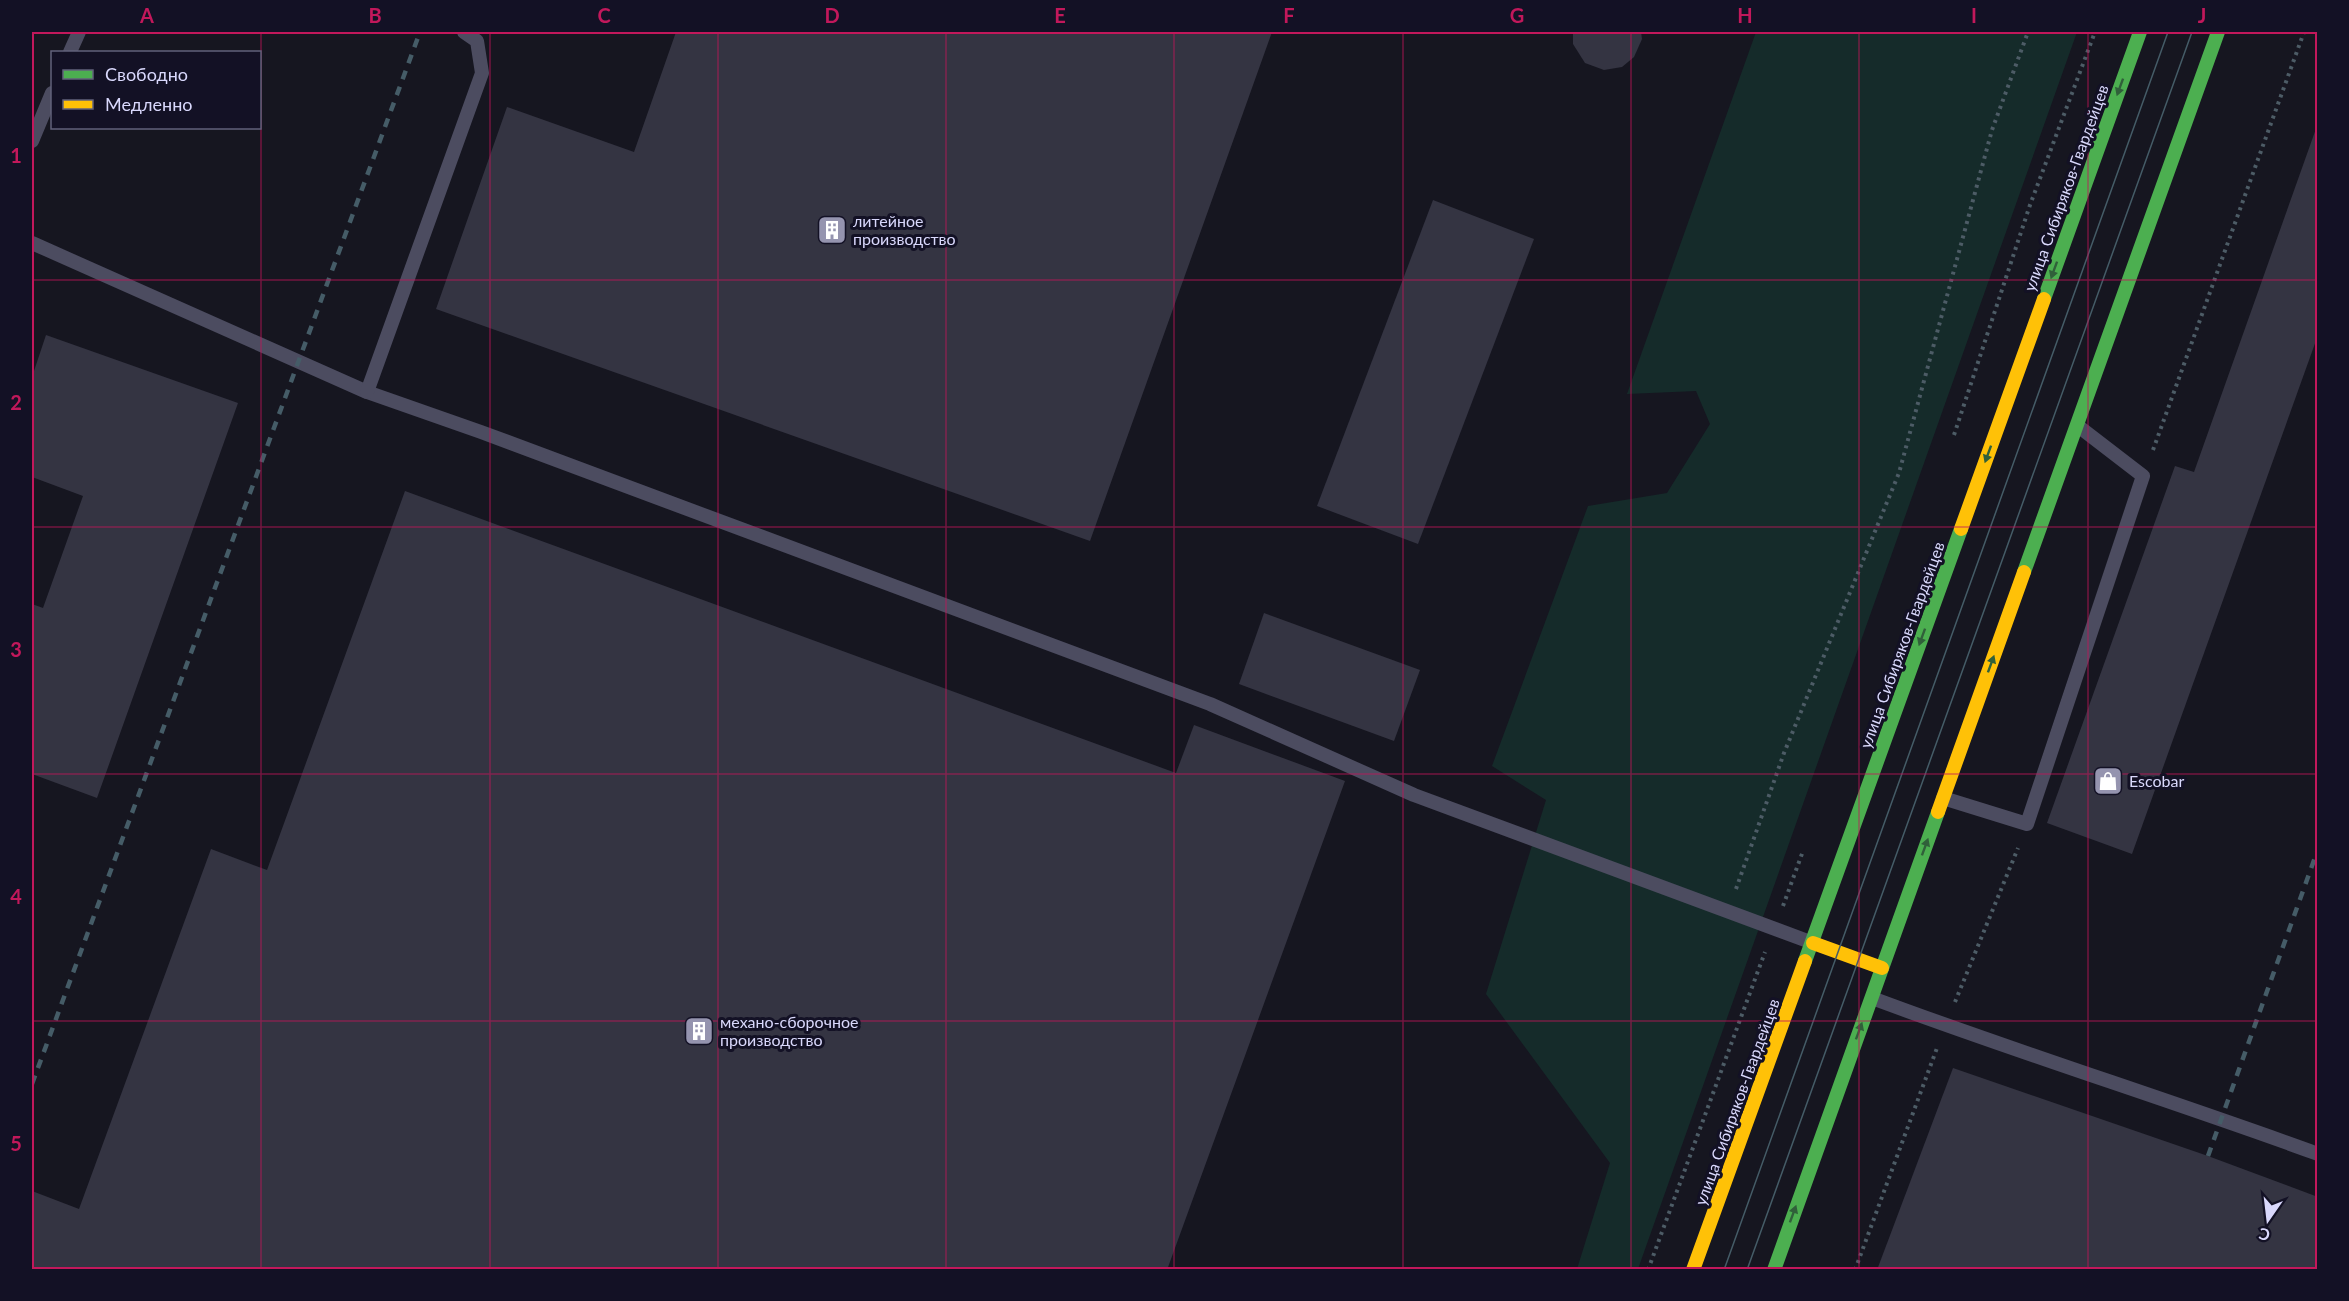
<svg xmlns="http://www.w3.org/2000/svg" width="2349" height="1301" font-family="Lato,sans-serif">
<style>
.green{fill:#152b2a}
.building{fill:#343442}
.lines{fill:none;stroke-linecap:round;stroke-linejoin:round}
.path{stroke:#4d5c66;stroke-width:4;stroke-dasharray:3 4.5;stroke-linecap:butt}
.lane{stroke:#4c4c60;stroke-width:14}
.fast{stroke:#4caf50;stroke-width:14}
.slow{stroke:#ffc107;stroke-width:14}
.tram{stroke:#455c67;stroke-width:1.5}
.rail{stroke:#455c67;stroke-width:4.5;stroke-dasharray:9 8;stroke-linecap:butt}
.oneway{fill:#30603a}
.grid{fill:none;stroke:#c2185b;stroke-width:1.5;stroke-opacity:0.55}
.labels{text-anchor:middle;stroke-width:6;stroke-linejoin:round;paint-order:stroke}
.street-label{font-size:16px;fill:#d9d8fc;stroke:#131125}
.poi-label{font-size:16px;fill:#d9d8fc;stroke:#131125;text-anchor:start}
.neatline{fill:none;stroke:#c2185b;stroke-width:2}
.grid-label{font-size:20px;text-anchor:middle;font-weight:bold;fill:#c2185b}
</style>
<rect width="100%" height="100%" fill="#161620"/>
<path class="green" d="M1756,32H2077L1638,1269H1577L1610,1163L1486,994L1546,800L1492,766L1588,506L1667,493L1710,424L1696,391L1627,394Z"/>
<g class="building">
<path d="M676,32H1272L1090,541L436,309L507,107L634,152Z"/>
<path d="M1573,32H1641L1642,39L1634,57L1622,67L1604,70L1585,63L1573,44Z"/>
<path d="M2318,123V335L2132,854L2047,823L2175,466L2194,472Z"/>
<path d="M1433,200L1534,239L1418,544L1317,506Z"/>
<path d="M46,335L238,403L97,798L32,774V604L43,608L83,496L32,477V377Z"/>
<path d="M405,491L1176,773L1194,725L1345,781L1167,1270H32V1191L79,1209L211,849L267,870Z"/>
<path d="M1264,613L1420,670L1394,741L1239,684Z"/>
<path d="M1953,1068L2208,1156L2318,1197V1270H1877Z"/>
</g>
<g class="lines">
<g class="path">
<path d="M1954,435L2030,205L2095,32"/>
<path d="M2153,450L2304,32"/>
<path d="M1736,889L1784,753L1899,473L1992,130L2028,32"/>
<path d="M1783,906L1803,851"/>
<path d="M1955,1002L2018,848"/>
<path d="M1648,1270L1765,952"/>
<path d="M1855,1270L1937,1048"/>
</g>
<g class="lane">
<path d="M70,52L79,32"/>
<path d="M32,141L52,93"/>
<path d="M32,243L367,392L481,432L1210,704L1414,795L1813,943"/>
<path d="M367,392L482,73L477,41L464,32"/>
<path d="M1943,798L2027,824L2143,476L2078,426"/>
<path d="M1872,998C2019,1053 2170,1100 2318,1154"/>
</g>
<g class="fast">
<path d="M2044,299L2140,32"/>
<path d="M2024,572L2218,32"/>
<path d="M1805,961L1961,529"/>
<path d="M1774,1270L1938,812"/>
</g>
<g class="slow">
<path d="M1961,529L2044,299"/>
<path d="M1938,812L2024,572"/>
<path d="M1813,943L1882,968"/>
<path d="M1693,1270L1805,961"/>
</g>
<g class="tram">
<path d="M1724,1270L2168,32"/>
<path d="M1747,1270L2192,32"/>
</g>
<g class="rail">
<path d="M32,1084L420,32"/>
<path d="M2208,1156L2318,849"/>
</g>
</g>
<defs><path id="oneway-solid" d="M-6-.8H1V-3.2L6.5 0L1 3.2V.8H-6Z" transform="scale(1.5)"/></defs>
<g class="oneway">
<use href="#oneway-solid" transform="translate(2120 87) rotate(110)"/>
<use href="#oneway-solid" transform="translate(2054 270) rotate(110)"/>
<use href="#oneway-solid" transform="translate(1988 454) rotate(110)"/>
<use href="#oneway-solid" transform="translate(1922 637) rotate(110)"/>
<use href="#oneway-solid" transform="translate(1991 664) rotate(-70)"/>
<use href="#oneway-solid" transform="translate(1925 847) rotate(-70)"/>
<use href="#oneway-solid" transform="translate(1859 1031) rotate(-70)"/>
<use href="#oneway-solid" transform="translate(1793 1214) rotate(-70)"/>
</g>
<path class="grid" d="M261,32V1270M490,32V1270M718,32V1270M946,32V1270M1174,32V1270M1403,32V1270M1631,32V1270M1859,32V1270M2088,32V1270M32,280H2318M32,527H2318M32,774H2318M32,1021H2318"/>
<defs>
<g id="building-square" transform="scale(1.5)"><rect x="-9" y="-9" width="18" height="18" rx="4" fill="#9594af" stroke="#131125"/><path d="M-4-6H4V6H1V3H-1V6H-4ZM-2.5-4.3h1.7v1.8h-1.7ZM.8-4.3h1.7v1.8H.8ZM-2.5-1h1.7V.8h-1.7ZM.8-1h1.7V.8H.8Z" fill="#fff"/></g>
<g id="shop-square" transform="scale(1.5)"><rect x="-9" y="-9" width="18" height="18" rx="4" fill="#9594af" stroke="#131125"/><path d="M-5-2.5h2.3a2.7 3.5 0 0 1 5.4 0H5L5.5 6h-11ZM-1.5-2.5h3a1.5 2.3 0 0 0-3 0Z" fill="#fff"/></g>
</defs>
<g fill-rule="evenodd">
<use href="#building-square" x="832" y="230"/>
<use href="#shop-square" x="2108" y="781"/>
<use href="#building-square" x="699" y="1031"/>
</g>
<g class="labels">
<g class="street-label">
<text transform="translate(2066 188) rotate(-70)" y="6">улица Сибиряков-Гвардейцев</text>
<text transform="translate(1902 645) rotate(-70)" y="6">улица Сибиряков-Гвардейцев</text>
<text transform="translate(1737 1102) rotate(-70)" y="6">улица Сибиряков-Гвардейцев</text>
</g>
<g class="poi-label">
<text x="853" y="227">литейное<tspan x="853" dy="18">производство</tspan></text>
<text x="2129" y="787">Escobar</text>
<text x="720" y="1028">механо-сборочное<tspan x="720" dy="18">производство</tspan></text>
</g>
</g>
<rect width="2349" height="1301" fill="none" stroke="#131125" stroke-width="66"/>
<rect x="51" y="51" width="210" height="78" fill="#131125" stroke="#62617b" stroke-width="1.5"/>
<rect x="63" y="70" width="30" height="9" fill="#4caf50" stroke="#62617b" stroke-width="1.5"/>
<text x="105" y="81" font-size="18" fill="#d9d8fc">Свободно</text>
<rect x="63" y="100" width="30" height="9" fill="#ffc107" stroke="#62617b" stroke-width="1.5"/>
<text x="105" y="111" font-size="18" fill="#d9d8fc">Медленно</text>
<g transform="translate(2268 1220) rotate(194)" stroke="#131125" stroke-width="4.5" paint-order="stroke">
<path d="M0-4.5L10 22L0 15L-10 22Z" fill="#d9d8fc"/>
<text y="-9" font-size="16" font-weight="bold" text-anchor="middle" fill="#d9d8fc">С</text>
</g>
<rect x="33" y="33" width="2283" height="1235" class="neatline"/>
<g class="grid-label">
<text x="147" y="23">A</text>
<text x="375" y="23">B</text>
<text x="604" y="23">C</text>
<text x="832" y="23">D</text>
<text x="1060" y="23">E</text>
<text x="1289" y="23">F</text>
<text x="1517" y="23">G</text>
<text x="1745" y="23">H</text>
<text x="1974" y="23">I</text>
<text x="2202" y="23">J</text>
<text x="16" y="163">1</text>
<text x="16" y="410">2</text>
<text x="16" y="657">3</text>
<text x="16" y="904">4</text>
<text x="16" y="1151">5</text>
</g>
</svg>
